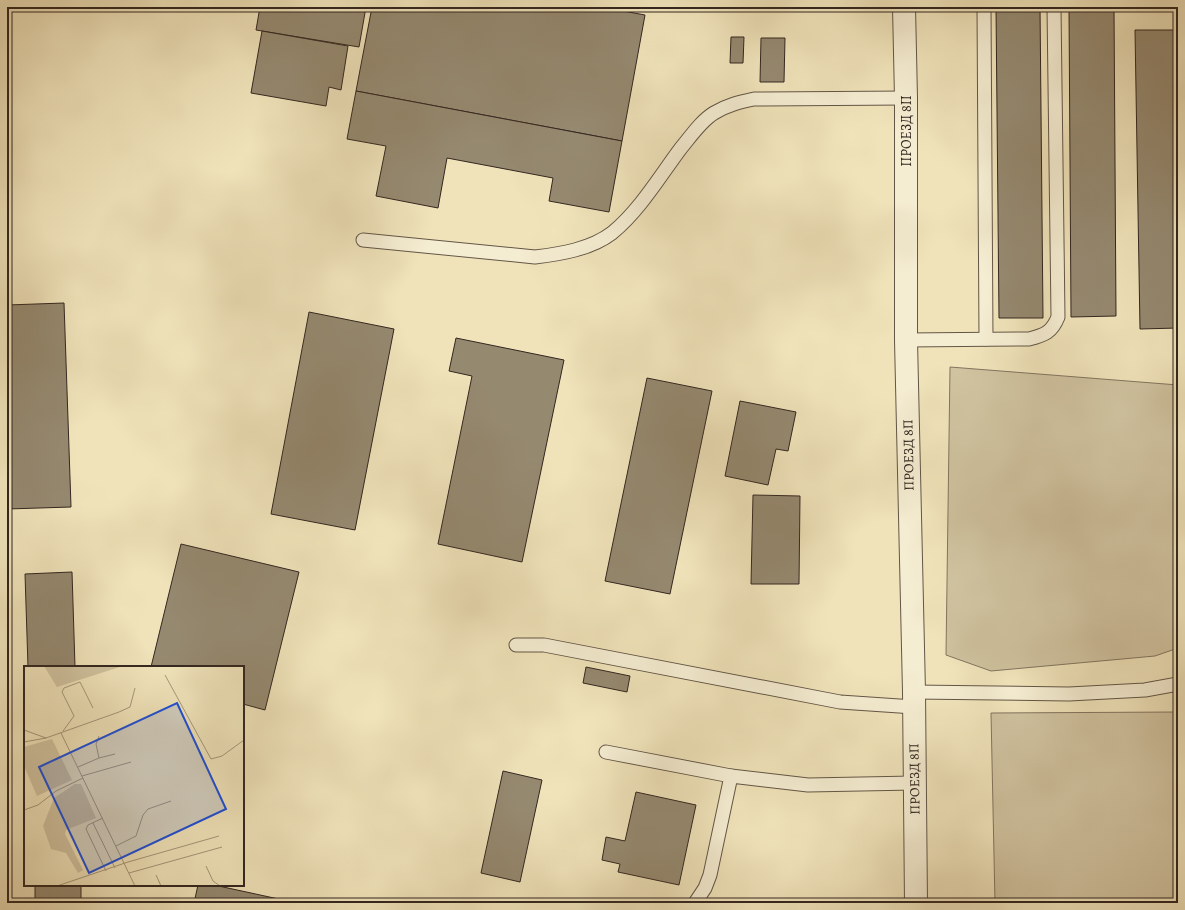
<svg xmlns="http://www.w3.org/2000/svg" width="1185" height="910" font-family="Alegreya,serif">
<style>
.green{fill:#d0c3a0;stroke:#827560}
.building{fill:#958970;stroke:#332720}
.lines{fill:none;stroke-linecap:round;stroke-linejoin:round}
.lane-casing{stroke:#625646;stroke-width:15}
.street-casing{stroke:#625646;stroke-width:24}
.lane{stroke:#f5edd2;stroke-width:13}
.street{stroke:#f5edd2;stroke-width:22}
.labels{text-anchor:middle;stroke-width:3;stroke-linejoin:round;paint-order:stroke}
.street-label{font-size:14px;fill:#332720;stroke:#f5edd2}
.inset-road{fill:none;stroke:#a4987c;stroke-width:1}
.view{fill:#1d4ed8;fill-opacity:0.15;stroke:#1d4ed8;stroke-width:2}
.inset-edge{fill:none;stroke:#332720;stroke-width:2}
</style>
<rect width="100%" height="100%" fill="#f0e3ba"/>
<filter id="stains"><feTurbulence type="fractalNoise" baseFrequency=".005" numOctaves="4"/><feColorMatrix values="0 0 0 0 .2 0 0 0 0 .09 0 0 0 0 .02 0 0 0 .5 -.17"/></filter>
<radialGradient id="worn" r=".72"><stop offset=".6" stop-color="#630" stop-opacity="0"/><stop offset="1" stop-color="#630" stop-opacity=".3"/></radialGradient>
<g class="green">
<path d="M950,367L1178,385V648L1155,656L991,671L946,655Z"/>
<path d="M1178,712V903H995L991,713Z"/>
</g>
<g class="building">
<path d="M260,7H366L359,47L256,30Z"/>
<path d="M372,7H602L645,15L622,141L356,91Z"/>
<path d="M996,7H1040L1043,318H999Z"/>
<path d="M1069,7H1114L1116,316L1071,317Z"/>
<path d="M1135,30H1178V328L1140,329Z"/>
<path d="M262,31L348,46L341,90L329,87L326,106L251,93Z"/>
<path d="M731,37H744L743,63H730Z"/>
<path d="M761,38H785L784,82H760Z"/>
<path d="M356,91L622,141L609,212L549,201L553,178L447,158L438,208L376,196L386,146L347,139Z"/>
<path d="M64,303L71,507L7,509V305Z"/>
<path d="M309,312L394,329L355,530L271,514Z"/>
<path d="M456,338L564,360L522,562L438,544L472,376L449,371Z"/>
<path d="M647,378L712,391L670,594L605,581Z"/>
<path d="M740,401L796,412L788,451L776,449L768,485L725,476Z"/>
<path d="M753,495L800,496L799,584H751Z"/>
<path d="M181,544L299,572L265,710L243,704V667H151Z"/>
<path d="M72,572L75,667H28L25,574Z"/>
<path d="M586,667L630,676L627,692L583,683Z"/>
<path d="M503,771L542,780L520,882L481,873Z"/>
<path d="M636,792L696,805L679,885L618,872L620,864L602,860L606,837L625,841Z"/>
<rect x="35" y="885" width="46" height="18"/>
<path d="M198,885H214L297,903H194Z"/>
</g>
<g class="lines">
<g class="lane-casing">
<g id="lane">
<path d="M984,7L986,339"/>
<path d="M363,240L535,257C561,254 591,249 612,233C640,210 660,176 681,148C691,136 701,121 714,113C727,105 740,102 754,99L906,98"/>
<path d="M906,340L1029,339C1045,335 1052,332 1058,317L1054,7"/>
<path d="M516,645H544L840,702L914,707"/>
<path d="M914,692L1069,694L1145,690L1178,684"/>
<path d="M606,752L731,776"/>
<path d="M695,903L705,888L710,875L731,776L808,785L914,783"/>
</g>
</g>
<g class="street-casing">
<path id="street" d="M904,7L906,98V340L914,692L916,903"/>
</g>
<use href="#lane" class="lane"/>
<use href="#street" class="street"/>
</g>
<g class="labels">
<g class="street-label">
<text transform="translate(906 131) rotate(-90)" y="5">ПРОЕЗД 8П</text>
<text transform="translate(908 455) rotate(-91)" y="5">ПРОЕЗД 8П</text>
<text transform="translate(914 779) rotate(-91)" y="5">ПРОЕЗД 8П</text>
</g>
</g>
<g transform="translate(24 666)">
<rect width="220" height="220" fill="#f0e3ba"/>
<path d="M20,0H99L33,21ZM28,73L48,114L13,130L0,100V81ZM51,118H57L72,152L42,164L41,168L59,204L54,207L42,187L27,183L19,160L30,132Z" fill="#d0c3a0"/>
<path class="inset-road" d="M141,9L187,93L198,90L220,74M0,64L22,72L95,46L106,41L111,22M39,65L50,50L38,26L40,22L56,16L69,42M37,67L111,220M0,76L22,72M75,92L91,88M54,101L75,92L72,78L75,70M58,110L107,96M0,144L14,139L32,125L59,112M79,152L64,159L62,163L82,205M69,157L91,202M92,180L112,170L119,149L124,143L147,135M182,200L189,215L196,220M105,207L198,181M132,209L137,220M33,220L104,196L195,170"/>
<path class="view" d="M153,37L202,143L65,207L15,101Z"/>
<rect width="220" height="220" class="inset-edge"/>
</g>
<rect width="1185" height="910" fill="none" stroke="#f0e3ba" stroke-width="24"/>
<rect x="8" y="8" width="1169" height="894" fill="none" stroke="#332720" stroke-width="2"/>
<rect x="12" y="12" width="1161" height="886" fill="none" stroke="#332720"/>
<rect width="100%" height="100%" filter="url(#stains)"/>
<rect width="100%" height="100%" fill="url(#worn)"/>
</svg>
